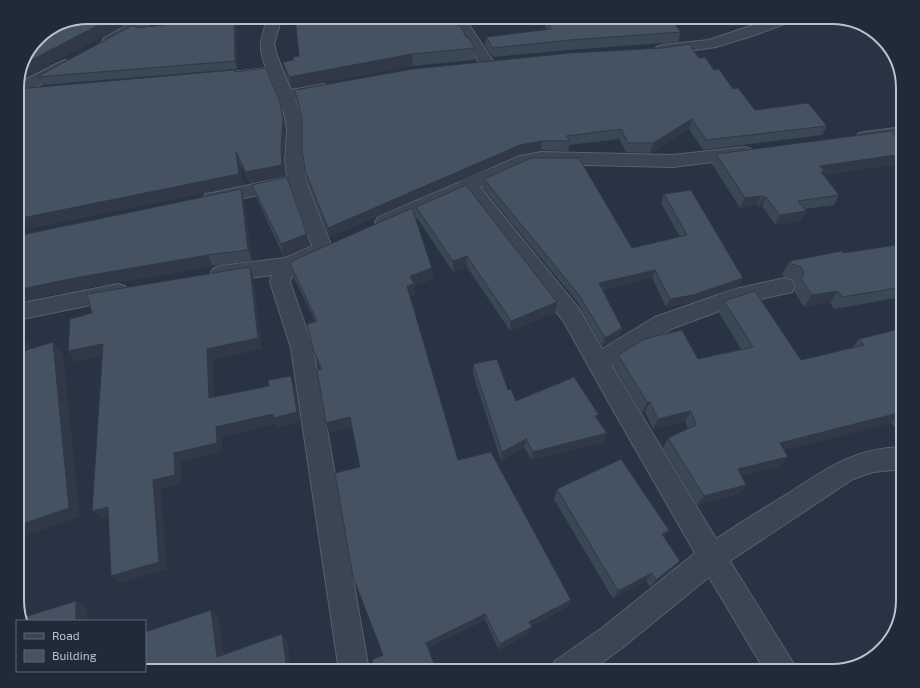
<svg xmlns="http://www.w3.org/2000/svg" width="920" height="688" font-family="'Exo 2',sans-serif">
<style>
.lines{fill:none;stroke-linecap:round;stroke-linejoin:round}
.minor-casing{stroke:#58606d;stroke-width:2}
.tertiary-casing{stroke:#58606d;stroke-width:2}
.minor{fill:#3c4653;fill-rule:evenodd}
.tertiary{fill:#3c4653;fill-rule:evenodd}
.wall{fill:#3a4754}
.shaded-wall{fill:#303945}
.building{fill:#445262;stroke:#303945}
.rim{fill:none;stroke:#bac1cc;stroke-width:2}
</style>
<rect width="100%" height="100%" fill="#283343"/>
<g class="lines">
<g class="minor-casing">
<g id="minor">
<path d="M268,17H282L274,44L277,56L291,90L324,84L330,86L332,89L330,92L295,99L300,113L303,129V160L306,181L333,250C324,265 295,260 290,282L313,348L369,671H339L291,348L270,282L272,275L220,282L213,279L210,274L213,269L220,266L285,258L312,246L291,188L212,205L205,204L203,199L205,194L212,193L287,177L285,160L287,129L284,113L270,77L238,80L232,78L230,75L232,72L266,68C257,45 261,40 268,17Z"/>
<path d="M450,17H464L495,64L492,67L487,69L482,67Z"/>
<path d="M777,17H797L795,20L755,35L716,47L662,55L657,53L654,50L657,47L662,45L709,40Z"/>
<path d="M903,127V137L865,142L859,141L856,137L859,133L865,132Z"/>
<path d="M745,147L751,149L754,153L751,157L673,167L541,164L530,165L480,187L580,310L602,349L655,317L735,289L785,278L792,280L795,286L792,292L738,304L671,329L612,366L716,539C740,523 764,508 789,493C827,468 855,448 903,447V469L873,472L853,479L730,561L792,661L797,671H765L709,577L622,648L590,671H550L555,661L602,628L695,553L613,410L564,322L466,194L392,227L385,229L378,227L375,222L378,217L460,182L462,180L520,156L541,152L673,155Z"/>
<path d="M118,284L125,286L128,292L125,298L17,320V304Z"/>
</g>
</g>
<g class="tertiary-casing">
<g id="tertiary">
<path d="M141,17H159L157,20L114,44L109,45L104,44L102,41L104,38Z"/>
<path d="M65,60L70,62L73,65L70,68L23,94L17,96V84L60,62Z"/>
</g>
</g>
<use href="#minor" class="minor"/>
<use href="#tertiary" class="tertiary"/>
</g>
<g class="wall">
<path d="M196,17H240H236L237,69L42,85L37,77L137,28L196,21Z"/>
<path d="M541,17H669L681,32L678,42L569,50L493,57L485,46L486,37L547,30Z"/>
<path d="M456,25L475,48L474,60L413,66L292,88L286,73L283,62L293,60L299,56Z"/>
<path d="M699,58L714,70L755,110L827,126L822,135L703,150L689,129L650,153L626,152L619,139L569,145L568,151L541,150L519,155L330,237L307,181L305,171L302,121L295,90Z"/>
<path d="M234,70V72L280,102L285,129L284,160L285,176L250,183L240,163L243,185L17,231Z"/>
<path d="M716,154L903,163L824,175L839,195L834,205L804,209L806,211L800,221L775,225L762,206L758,207L757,205L740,208L712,164Z"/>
<path d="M484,179L632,248L680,237L661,203L664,194L739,287L689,303L666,307L652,278L603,290L622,328L620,336L602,346L578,303L483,188Z"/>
<path d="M252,185L310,246L284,257L256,197Z"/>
<path d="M241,189L244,200L252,261L213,266L81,289L17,302V236Z"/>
<path d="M416,207L557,302L555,313L510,331L467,267L453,272L417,218Z"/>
<path d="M903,244V297L834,309L830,303L804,307L794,291L796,285L793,279L784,277L782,274L790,261Z"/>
<path d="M290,264L432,268L433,279L414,286L415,295L410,297L458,460L568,607L531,626L532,627L530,633L499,650L485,620L428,648L435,666L436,671H376L383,655L360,467L352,427L329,433L326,423L320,369L317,362L314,352L315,321L293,276Z"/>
<path d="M724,301L801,360L852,348L859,339L903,328V427L896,429L891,423L784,450L788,457L780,466L742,476L746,485L739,494L697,505L663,448L668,438L688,429L685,421L653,429L645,412L642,413L614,366L618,355L698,359L741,349L719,313Z"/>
<path d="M473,364L508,390L516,401L599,415L597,419L607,433L604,442L532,460L524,448L501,461L473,374Z"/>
<path d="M557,489L669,530L664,537L673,569L650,587L646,581L613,599L554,499Z"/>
</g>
<g class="shaded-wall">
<path d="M114,17H123L126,24L17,82L22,65Z"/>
<path d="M234,17H236L237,69L235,61Z"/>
<path d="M412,54L413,66L292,88L289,77Z"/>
<path d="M280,102L285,129L284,160L285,176L250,183L246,172L281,149Z"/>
<path d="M692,119L689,129L650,153L653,143Z"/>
<path d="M542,141L541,150L519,155L330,237L328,228L520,145Z"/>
<path d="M236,152L240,163L243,185L17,231V219Z"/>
<path d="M903,154V163L822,175L820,166Z"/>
<path d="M241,189L244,200L252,261L248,250Z"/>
<path d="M761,196L757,205L740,208L745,198Z"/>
<path d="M763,197H766L762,206L758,207Z"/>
<path d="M806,211L800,221L775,225L780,215Z"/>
<path d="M307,234L310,246L284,257L281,244Z"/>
<path d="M208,255L213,266L81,289L17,302V290L74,278Z"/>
<path d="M467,256V267L453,272V261Z"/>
<path d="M250,267L254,279L262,349L213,360L215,408L209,398L207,349Z"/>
<path d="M432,268L433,279L414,286L415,295L408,297L407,286L410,276Z"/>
<path d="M655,270L652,278L597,291L599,283Z"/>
<path d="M743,278L739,287L689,303L666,307L670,299Z"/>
<path d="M838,291L830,303L804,307L812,295Z"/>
<path d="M557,302L555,313L510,331L511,321Z"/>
<path d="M622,328L620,336L602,346L605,338Z"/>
<path d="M20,333L29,344L30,363L20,352Z"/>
<path d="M53,342L63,353L80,517L17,539V526Z"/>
<path d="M103,344L111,355L76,362L68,351Z"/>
<path d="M291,376L295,386L301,422L277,428L276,424L222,437L223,452L181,462L182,484L161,489L167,569L120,583L111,576L153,480L174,453L216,427Z"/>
<path d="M647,402H650L645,412L642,413Z"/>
<path d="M691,411L685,421L653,429L658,419Z"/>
<path d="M902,412L891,423L772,453L780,443Z"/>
<path d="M599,415L596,424L595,416Z"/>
<path d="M350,417L353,427L329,433L326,423Z"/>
<path d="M903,422V427L896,429Z"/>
<path d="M607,433L604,442L532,460L533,452Z"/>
<path d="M526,439L524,448L501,461L502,452Z"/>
<path d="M788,457L780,466L731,479L738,469Z"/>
<path d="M746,485L739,494L697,505L704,496Z"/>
<path d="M108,507L117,516L102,519L92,511Z"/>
<path d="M669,530L663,539L662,534Z"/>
<path d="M680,561L673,569L650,587L656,580Z"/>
<path d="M652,573L646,581L613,599L618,591Z"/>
<path d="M571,600L568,607L527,628L529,622Z"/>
<path d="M76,601L87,608L88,621H76Z"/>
<path d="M211,610L219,618L225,663L217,657Z"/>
<path d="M485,614V620L427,649L426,643Z"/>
<path d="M532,627L530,633L499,650L500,644Z"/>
<path d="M282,634L287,641L292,671H286Z"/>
<path d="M435,666L436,671H426Z"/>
</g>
<g class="building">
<path d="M88,17H114L22,65L24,56L41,35Z"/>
<path d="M196,17H234L235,61L37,77L133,25L137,28L196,21Z"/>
<path d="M295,17H453L456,25H460L466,37H468L475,48L412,54L289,77L283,62L293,60V57L299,56Z"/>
<path d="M546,17H669L681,32L570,40L493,48L486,37L551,29Z"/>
<path d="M689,44L699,58L705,57L714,70L719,69L733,89L738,88L755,110L808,103L827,126L706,140L692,119L653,143H628L621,129L566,136L570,141H542L520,145L328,228L305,171L302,150V119L295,90L413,69L570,53L662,48Z"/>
<path d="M266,68L280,102L283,118L281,149L282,165L246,172L236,152L239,174L17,219V89L234,70V72Z"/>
<path d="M891,131L903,144V154L820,166L824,171L821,172L839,195L798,201L806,211L780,215L766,197H763L761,196L745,198L716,154Z"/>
<path d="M531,158H579L632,248L687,235L664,194L691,190L743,278L693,295L670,299L655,270L599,283L622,328L605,338L579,295L484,179Z"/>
<path d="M287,177L307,234L281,244L252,185Z"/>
<path d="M466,185L557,302L511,321L467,256L453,261L416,207Z"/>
<path d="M241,189L248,250L208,255L74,278L17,290V236Z"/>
<path d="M412,208L432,268L410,276L414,284L407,286L458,460L491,452L571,600L529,622L532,627L500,644L485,614L426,643L435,666L426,671H376L372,660L383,655L353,577L335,473L360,467L350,417L326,423L317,370L322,369L314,352L307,324L317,321L290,264L294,260Z"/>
<path d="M903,244V287L842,297L838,291L812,295L801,279L804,273L801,267L792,264L790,261L842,251L844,253Z"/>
<path d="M250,267L258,338L207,349L209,398L269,386L268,380L291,376L297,412L273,418V414L216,427L217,443L174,453L175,475L153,480L159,562L111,576L108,507L92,511L103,344L68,351L70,319L92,313L87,294Z"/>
<path d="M755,291L801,360L864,345L859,339L903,328V413L902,412L780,443L788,457L738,469L746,485L704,496L668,438L696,425L691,411L658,419L650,402H647L618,355L644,339L682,330L698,359L753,347L724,301Z"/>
<path d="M17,333H20V352L53,342L69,508L17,526Z"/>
<path d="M497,359L508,390L511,389L516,401L574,377L599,415L595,416L607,433L533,452L526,439L502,452L473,364Z"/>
<path d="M621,459L669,530L662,534L680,561L656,580L652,573L618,591L557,489Z"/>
<path d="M76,601V621H22L21,618Z"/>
<path d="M211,610L217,657L282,634L287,670L286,671H145V632Z"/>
</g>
<path d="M0 0H920V688H0ZM88 24H832A64 64 0 0 1 896 88V600A64 64 0 0 1 832 664H88A64 64 0 0 1 24 600V88A64 64 0 0 1 88 24Z" fill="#212a38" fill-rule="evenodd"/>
<path class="rim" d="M88 24H832A64 64 0 0 1 896 88V600A64 64 0 0 1 832 664H88A64 64 0 0 1 24 600V88A64 64 0 0 1 88 24Z"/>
<rect x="16" y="620" width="130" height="52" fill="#212a38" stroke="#5e6673"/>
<rect x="24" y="633" width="20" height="6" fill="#3c4653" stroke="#5e6673"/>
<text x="52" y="640" font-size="12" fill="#bac1cc">Road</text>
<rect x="24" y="650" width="20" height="12" fill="#445262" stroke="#5e6673"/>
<text x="52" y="660" font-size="12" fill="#bac1cc">Building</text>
</svg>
